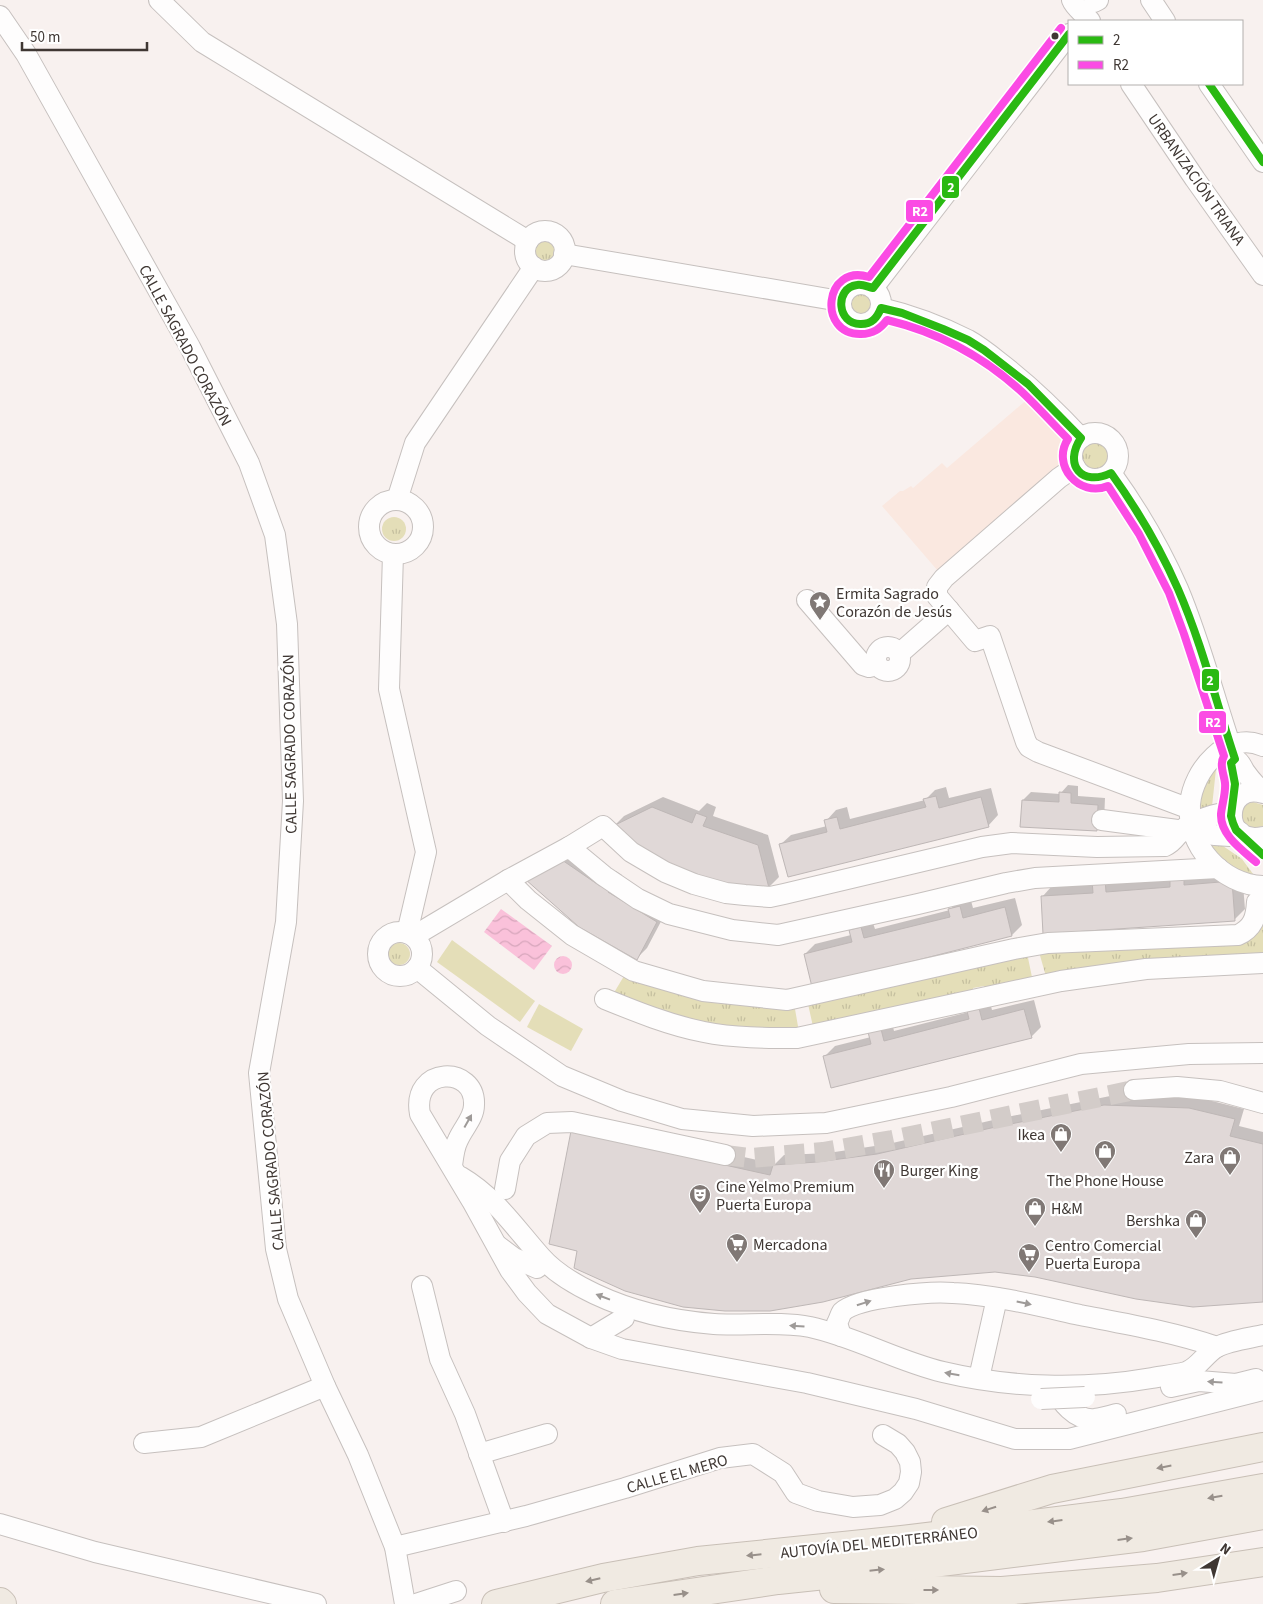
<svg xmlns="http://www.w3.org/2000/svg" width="1263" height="1604" font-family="'Source Sans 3',sans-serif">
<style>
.built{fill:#fae8e0}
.grass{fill:url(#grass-tufts)}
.pitch{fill:#e4deb8}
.water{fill:url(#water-waves)}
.shadow{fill:#0003}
.building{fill:#e0d8d7;stroke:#beb7b6}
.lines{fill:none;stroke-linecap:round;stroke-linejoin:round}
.minor-tunnel{stroke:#d3ccc9;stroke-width:20;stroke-dasharray:20 10;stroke-linecap:butt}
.minor-casing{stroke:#c6c0be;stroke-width:22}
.highway-casing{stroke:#c8bfb6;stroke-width:30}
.minor{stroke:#fefdfd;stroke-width:20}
.highway{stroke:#f0eae2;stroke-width:28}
.minor-bridge-casing{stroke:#c6c0be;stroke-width:22;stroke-linecap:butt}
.minor-bridge{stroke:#fefdfd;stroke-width:20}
.bus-1-casing{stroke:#fff;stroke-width:11}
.bus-2-casing{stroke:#fff;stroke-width:11}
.bus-1{stroke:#2ab912;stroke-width:8}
.bus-2{stroke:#fb4be4;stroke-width:8}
.oneway{fill:#9e9a98}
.oneway2{fill:#98908a}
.bus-dot{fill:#3f3733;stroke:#fff;stroke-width:2}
.labels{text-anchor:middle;stroke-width:4.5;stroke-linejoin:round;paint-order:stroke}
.street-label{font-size:16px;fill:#3f3733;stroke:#fff}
.poi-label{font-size:16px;fill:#3f3733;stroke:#fff;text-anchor:start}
.line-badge{stroke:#fff;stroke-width:2}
.badge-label{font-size:14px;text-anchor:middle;font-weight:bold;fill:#fff}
</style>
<defs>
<pattern id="grass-tufts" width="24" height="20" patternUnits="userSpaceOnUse" patternTransform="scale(1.25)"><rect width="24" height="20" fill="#e4deb8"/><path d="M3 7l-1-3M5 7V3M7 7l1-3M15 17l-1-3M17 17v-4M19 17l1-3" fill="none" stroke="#c5bf9f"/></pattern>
<pattern id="water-waves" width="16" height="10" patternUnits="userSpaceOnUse" patternTransform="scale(1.25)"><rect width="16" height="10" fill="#fac1da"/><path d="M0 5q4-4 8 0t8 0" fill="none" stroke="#d7a6bc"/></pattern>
</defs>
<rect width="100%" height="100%" fill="#f8f1ef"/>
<path class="built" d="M1036,392L1076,443L1073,448L1072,461L944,578L882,506L900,491H903L911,486L913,488L942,463L947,468Z"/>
<g class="grass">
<circle cx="545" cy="251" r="11"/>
<circle cx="860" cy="304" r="13"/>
<circle cx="1095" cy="456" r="14"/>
<circle cx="394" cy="529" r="12"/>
<path d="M1216,769L1211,816L1216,838L1223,846L1242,859L1259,882L1214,859L1197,803L1202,784Z"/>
<path d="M1253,802L1263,805V826L1252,829L1242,821C1241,811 1242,805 1253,802Z"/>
<path d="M1263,921V954H1240L1047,980L1039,952L1234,943Z"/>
<circle cx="399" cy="954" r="11"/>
<path d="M1027,953L1033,982L986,992L984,986L973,988L974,994L862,1014L814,1031L808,1004Z"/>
<path d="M624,976L715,1003L795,1009L799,1032L708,1030L612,996Z"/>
</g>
<g class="pitch">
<path d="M452,940L535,1001L520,1022L437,962Z"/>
<path d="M539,1004L583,1029L571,1051L527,1027Z"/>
</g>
<g class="water">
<path d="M501,909L552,946L534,970L484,932Z"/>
<circle cx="563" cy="965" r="9"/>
</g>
<g class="shadow">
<path d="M1068,785L1078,786V796L1105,798L1104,822L1096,830L1022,826L1023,800L1031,792L1060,794Z"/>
<path d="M946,787L949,798L991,788L998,815L988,826L780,845L791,835L827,826L826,821L836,810L847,807L850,819L925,800L935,790Z"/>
<path d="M663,797L699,811L707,803L716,807L713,816L768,835L779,877L769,887L614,826L624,816Z"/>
<path d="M573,851L610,876L616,871L622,875L617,881L666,912L647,948L637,958L527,879Z"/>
<path d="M1242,872L1245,909L1235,919L1042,897L1052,886Z"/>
<path d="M970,897L973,908L1015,898L1022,925L1012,935L813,985L805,954L815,944L851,935L850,930L860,920L871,917L875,929L950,910L960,899Z"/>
<path d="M989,999L992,1010L1034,1000L1041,1027L1031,1037L824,1057L835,1046L871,1037L891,1019L894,1031L969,1012Z"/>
<path d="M1115,1095L1200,1098L1244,1109L1239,1126L1263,1132V1301L995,1271L911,1278L579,1250L582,1121L775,1164L784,1155L828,1153L888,1144L1002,1118Z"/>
</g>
<g class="building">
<path d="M1059,792L1071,793V803L1098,805L1097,831L1020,827L1022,800L1059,802Z"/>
<path d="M936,796L939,808L981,797L989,827L788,877L779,844L827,832L824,820L837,817L840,829L926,807L923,799Z"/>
<path d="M652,807L692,823L696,813L707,817L703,826L758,845L769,888L724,884L669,866L630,844L613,826Z"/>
<path d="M562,860L600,886L604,880L613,886L608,892L657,922L637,960L579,927L525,879Z"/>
<path d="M1184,877V885L1232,881L1235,921L1043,934L1041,896L1093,893L1092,880L1105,879L1106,892L1170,887V878Z"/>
<path d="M960,906L963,918L1005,907L1012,936L812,987L804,954L852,942L849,930L861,927L864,938L950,917L948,909Z"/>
<path d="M979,1008L982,1020L1024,1009L1032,1038L831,1088L823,1056L871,1044L868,1032L881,1029L884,1041L969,1019L967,1011Z"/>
<path d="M1104,1105L1189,1108L1235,1119L1230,1136L1263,1144V1302L1193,1307L1136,1299L1035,1277L995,1272L911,1279L823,1302L770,1311H725L683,1307L625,1291L574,1268L577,1251L549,1244L571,1131L770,1175L773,1165L817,1162L877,1154L991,1128Z"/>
</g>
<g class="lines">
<path class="minor-tunnel" d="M725,1155L750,1158L823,1152L892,1140L1134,1090"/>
<g class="minor-casing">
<g id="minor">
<path d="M159,0L202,42L528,241"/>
<path d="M1072,0C1075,8 1085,14 1090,21"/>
<path d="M1151,0L1165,21"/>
<path d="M1094,2L1098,0"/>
<path d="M0,16L26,54L190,347L249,463L275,535L287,624L293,801L286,922L259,1073L276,1249L288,1299L325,1386L358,1455L395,1547L405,1604"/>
<path d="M1131,84L1195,179L1263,275"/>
<path d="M1209,84L1263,162"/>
<circle cx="545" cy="251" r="20"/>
<path d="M564,254L840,301"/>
<circle cx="861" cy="304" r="20"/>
<path d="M873,288L1069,34"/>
<path d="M881,308C911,315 940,326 968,340C979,346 989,354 999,362C1029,385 1055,410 1081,438"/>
<circle cx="1095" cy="456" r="23"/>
<path d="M1075,467L1059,478L944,578L937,587V596L975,641L990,636L1026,742L1029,747L1038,752L1190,809"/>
<path d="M1111,473C1137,509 1160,548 1178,589C1201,643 1215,702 1235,759C1241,762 1241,766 1245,772C1250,779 1256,786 1263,792"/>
<path d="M397,500L415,443L534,267"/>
<circle cx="396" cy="527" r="27"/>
<path d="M393,554L389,689L426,852L407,933"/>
<path d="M807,600L863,665L869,667L877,665"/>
<circle cx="888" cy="659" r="12"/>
<path d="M900,653L949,610"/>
<path d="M1263,746C1227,730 1193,770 1190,804C1186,845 1222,885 1263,886"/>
<path d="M1263,793C1224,781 1219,846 1263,837"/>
<path d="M1102,820L1215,835L1230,836L1240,832"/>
<path d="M569,847L603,826L631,852L665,872L694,884L726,893L745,895L770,897L784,894L982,847L1012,843L1097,847L1165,846C1174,842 1176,836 1182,830C1192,820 1218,813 1232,812"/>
<path d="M508,880L528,900L572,935L634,971L703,991L787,1000L1014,949L1048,943L1238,935C1253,928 1256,918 1257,902"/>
<circle cx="400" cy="954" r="22"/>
<path d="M414,936L508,880L569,847L604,876L638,899L669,914L732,930L778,935L918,904L1006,883L1035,878L1218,868"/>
<path d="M417,968L488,1026L562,1076L622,1101L682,1119L753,1126L826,1123L951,1097L1081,1064L1189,1054L1263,1053"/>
<path d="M605,999C637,1012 669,1025 704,1032C733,1038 767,1038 797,1038L1061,981L1146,969L1263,963"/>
<path d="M1134,1090L1177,1087L1220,1091L1263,1103"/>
<path d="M452,1166C453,1158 454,1147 458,1140C463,1128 474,1118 474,1105C476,1065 411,1066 420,1114L472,1201L510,1270L527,1293L547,1314L591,1338L622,1349L807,1383L916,1409L1015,1439H1069L1263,1390"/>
<path d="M461,1177C495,1197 516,1229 541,1257C555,1273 576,1285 595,1294C631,1311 674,1321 714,1324C745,1326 779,1321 810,1327C856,1337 897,1361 943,1372C1010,1388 1083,1390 1152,1378C1163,1376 1175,1375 1186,1372C1198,1368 1206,1353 1217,1347C1228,1341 1250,1338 1263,1335"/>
<path d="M505,1189L510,1161L526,1136L547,1123L572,1122L725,1155"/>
<path d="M498,1246L514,1258L537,1268"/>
<path d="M422,1286L440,1359L465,1414L504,1522"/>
<path d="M841,1336L837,1323C839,1320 840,1315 842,1312C858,1297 931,1291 953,1293C996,1295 1039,1306 1080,1315C1126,1324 1173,1332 1217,1347"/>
<path d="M591,1338L624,1318"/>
<path d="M979,1378L997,1298"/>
<path d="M1053,1386C1061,1402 1075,1421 1095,1419C1102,1418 1109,1416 1116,1414"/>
<path d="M1171,1387L1199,1381L1236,1384L1256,1379"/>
<path d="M144,1443L201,1437L325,1386"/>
<path d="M479,1454L547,1434"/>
<path d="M0,1524L95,1552L316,1604"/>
<path d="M395,1547L526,1516L625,1488L720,1458L753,1454L783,1473L796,1493L818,1501L853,1507L880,1505L895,1499L903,1492L909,1483L911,1472L910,1462L905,1452L898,1444L883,1435"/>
<path d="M416,1604L456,1591"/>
</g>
</g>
<g class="highway-casing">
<g id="highway">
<path d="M946,1522L1052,1489L1263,1447"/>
<path d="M834,1589L1002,1591L1157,1578L1263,1562"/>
<path d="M0,1602L2,1604"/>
<path d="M496,1604L603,1578L698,1561L902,1540L1122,1513L1263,1488"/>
<path d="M615,1604L778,1580L901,1567L1143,1537L1263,1515"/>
</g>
</g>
<use href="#minor" class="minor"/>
<use href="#highway" class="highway"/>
<g class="minor-bridge-casing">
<path id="minor-bridge" d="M1041,1399L1085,1397"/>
</g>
<use href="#minor-bridge" class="minor-bridge"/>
<g class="bus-1-casing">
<g id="bus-1">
<path d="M1069,34L873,288C868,287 863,284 857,285C834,288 837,325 861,324C872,324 877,318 881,308L902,313L943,329L968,340L984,350L1028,384L1081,438C1063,465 1082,487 1111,473C1137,509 1160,548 1178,589C1202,644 1216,702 1235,759L1231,763L1235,784L1231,816L1233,823L1236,830L1263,855"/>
<path d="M1209,84L1263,162"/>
</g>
</g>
<g class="bus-2-casing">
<path id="bus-2" d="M1061,28L869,277C824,263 817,335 861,334C873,334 880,329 887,320C937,332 984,357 1022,392C1038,407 1053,424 1068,439C1051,465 1079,498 1108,486L1139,534L1169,593L1184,634L1224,756C1219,765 1224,774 1225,783C1226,793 1222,804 1221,814C1220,835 1242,850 1256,862"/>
</g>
<use href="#bus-1" class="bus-1"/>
<use href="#bus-2" class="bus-2"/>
</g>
<defs><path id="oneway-solid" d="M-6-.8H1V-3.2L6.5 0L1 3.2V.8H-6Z" transform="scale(1.25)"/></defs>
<g class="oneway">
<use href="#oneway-solid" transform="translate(468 1121) rotate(-61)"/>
<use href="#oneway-solid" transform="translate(603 1297) rotate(-159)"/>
<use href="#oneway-solid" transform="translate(864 1303) rotate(-18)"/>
<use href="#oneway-solid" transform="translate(1024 1303) rotate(12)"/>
<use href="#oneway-solid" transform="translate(797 1326) rotate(-176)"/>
<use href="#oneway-solid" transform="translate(952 1374) rotate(-170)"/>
<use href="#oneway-solid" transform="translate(1215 1382) rotate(-176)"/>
</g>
<g class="oneway2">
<use href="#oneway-solid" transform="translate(1164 1467) rotate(169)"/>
<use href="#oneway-solid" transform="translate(1215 1497) rotate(170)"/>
<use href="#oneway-solid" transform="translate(989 1509) rotate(162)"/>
<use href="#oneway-solid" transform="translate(1055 1521) rotate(173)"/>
<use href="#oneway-solid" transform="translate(1125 1539) rotate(-7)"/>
<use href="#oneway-solid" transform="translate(754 1555) rotate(174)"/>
<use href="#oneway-solid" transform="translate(877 1570) rotate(-6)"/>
<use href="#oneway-solid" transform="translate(1180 1574) rotate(-8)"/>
<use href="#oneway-solid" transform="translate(593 1580) rotate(167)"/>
<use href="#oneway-solid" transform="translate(931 1590)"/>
<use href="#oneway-solid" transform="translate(681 1594) rotate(-8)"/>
</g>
<defs>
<g id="sight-pin" transform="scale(1.125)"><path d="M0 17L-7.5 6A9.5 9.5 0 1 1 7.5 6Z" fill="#807875" stroke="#fff"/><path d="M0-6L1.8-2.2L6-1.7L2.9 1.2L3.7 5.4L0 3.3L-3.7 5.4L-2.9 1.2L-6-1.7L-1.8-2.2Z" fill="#fff"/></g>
<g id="shop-pin" transform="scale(1.125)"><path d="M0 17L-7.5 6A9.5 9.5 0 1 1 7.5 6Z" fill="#807875" stroke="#fff"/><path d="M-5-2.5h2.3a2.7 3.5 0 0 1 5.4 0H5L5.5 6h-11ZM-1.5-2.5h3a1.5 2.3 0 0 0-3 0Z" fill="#fff"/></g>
<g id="restaurant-pin" transform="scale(1.125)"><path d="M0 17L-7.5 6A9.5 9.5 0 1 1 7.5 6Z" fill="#807875" stroke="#fff"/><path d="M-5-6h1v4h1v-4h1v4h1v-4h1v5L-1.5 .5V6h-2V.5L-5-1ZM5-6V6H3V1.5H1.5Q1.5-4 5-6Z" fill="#fff"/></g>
<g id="theatre-pin" transform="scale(1.125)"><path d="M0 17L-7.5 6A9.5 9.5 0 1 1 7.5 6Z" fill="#807875" stroke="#fff"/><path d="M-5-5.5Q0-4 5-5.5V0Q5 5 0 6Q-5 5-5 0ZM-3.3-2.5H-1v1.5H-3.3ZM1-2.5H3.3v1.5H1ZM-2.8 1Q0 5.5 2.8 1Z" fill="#fff"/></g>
<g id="supermarket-pin" transform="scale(1.125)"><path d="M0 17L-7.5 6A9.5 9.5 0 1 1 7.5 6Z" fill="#807875" stroke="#fff"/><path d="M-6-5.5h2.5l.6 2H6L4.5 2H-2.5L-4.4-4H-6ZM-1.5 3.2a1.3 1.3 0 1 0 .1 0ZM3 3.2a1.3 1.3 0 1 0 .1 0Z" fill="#fff"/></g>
</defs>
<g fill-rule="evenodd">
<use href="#sight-pin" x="820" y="602"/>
<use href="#shop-pin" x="1061" y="1134"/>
<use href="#shop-pin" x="1105" y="1151"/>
<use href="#shop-pin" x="1230" y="1157"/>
<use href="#restaurant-pin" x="884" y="1170"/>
<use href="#theatre-pin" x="700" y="1195"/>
<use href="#shop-pin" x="1035" y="1208"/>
<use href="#shop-pin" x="1196" y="1220"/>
<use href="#supermarket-pin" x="737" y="1244"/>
<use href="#supermarket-pin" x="1029" y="1254"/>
</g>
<circle class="bus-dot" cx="1055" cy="36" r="4.5"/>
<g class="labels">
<g class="street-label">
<text transform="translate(1197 179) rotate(55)" y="6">URBANIZACIÓN TRIANA</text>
<text transform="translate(186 345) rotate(62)" y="6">CALLE SAGRADO CORAZÓN</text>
<text transform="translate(289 744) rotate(-91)" y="6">CALLE SAGRADO CORAZÓN</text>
<text transform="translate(270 1161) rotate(-95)" y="6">CALLE SAGRADO CORAZÓN</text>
<text transform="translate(677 1473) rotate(-16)" y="6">CALLE EL MERO</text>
<text transform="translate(879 1542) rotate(-6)" y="6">AUTOVÍA DEL MEDITERRÁNEO</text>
</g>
<g class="poi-label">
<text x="836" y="599">Ermita Sagrado<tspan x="836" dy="18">Corazón de Jesús</tspan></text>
<text x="1045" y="1140" text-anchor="end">Ikea</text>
<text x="1214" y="1163" text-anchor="end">Zara</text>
<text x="900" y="1176">Burger King</text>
<text x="1105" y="1186" text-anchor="middle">The Phone House</text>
<text x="716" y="1192">Cine Yelmo Premium<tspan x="716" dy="18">Puerta Europa</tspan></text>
<text x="1051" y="1214">H&amp;M</text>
<text x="1180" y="1226" text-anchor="end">Bershka</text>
<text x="753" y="1250">Mercadona</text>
<text x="1045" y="1251">Centro Comercial<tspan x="1045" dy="18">Puerta Europa</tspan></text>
</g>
</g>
<g class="line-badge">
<rect x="941" y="175" width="19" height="24" rx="5" fill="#2ab912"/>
<rect x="905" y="199" width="29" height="24" rx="5" fill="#fb4be4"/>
<rect x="1201" y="668" width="19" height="24" rx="5" fill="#2ab912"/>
<rect x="1198" y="710" width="29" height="24" rx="5" fill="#fb4be4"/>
</g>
<g class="badge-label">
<text x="951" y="192">2</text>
<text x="920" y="216">R2</text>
<text x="1210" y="685">2</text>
<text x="1213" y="727">R2</text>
</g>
<rect x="1068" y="20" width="175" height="65" fill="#ffffff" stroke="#b2afad"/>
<rect x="1078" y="36" width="25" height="8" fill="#2ab912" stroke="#b2afad"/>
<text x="1113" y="45" font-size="15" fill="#3f3733">2</text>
<rect x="1078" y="61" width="25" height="8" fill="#fb4be4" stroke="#b2afad"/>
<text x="1113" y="70" font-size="15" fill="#3f3733">R2</text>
<g transform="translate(1218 1559) rotate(37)" stroke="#ffffff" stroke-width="4" paint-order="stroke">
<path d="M0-4L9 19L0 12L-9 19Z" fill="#3f3733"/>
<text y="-8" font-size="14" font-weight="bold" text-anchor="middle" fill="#3f3733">N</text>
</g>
<path d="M22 42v8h125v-8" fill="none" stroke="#3f3733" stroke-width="2.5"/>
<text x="30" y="42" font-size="15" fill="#3f3733" stroke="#ffffff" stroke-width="4" paint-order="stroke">50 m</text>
</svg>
